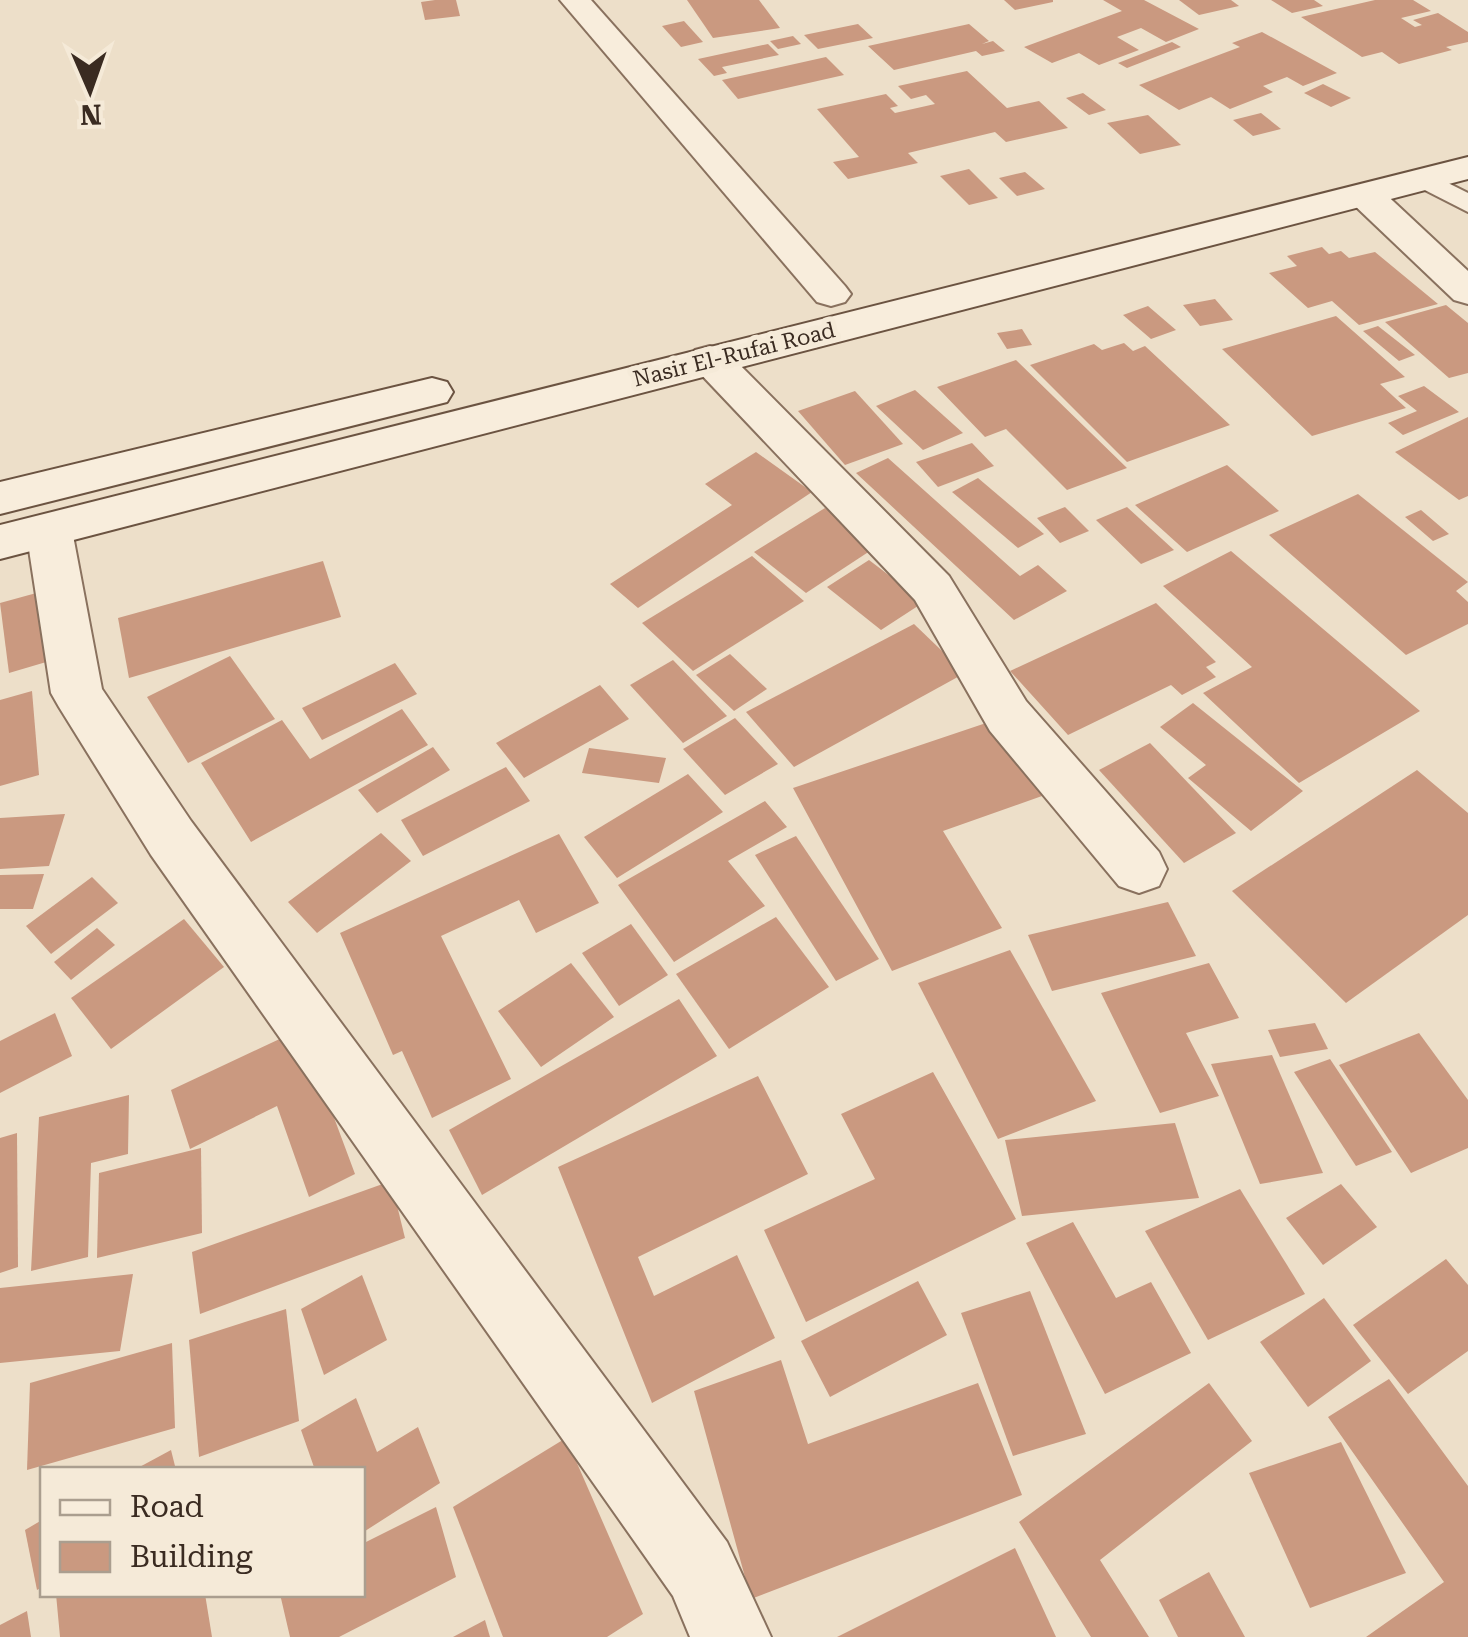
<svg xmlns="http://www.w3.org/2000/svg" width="1468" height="1637" font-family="'Roboto Serif',serif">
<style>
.building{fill:#ca9980}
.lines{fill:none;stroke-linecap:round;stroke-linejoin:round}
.lane-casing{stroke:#89715e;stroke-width:4}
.street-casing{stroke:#89715e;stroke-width:4}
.secondary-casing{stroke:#6b5341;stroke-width:4}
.lane{fill:#f8eddc;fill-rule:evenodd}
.street{fill:#f8eddc;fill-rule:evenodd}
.secondary{fill:#f8eddc;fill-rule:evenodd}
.labels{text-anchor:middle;stroke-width:10;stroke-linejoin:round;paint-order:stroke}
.far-street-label{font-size:22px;fill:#3a2b21;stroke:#f5ead8}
</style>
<rect width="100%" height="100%" fill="#eddfc9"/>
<g class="building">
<path d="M435,0H456L460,16L425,20L421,2Z"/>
<path d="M687,0H759L780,28L713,38Z"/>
<path d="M1004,0H1053V2L1015,10Z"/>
<path d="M1103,0H1144L1199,29L1166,42L1141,28L1117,37L1139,50L1099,65L1079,53L1052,63L1024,47L1122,11Z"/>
<path d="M1179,0H1231L1239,6L1199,15Z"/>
<path d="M1271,0H1314L1323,6L1292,13Z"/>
<path d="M1375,0H1413L1431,11L1401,18L1415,27L1422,25L1413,20L1438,13L1468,32V42L1446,47L1452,50L1399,64L1382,52L1362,57L1301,17Z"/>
<path d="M684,21L703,42L681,47L662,26Z"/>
<path d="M858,24L873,38L818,49L804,35Z"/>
<path d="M969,24L989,41L982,44L993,41L1005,51L982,56L976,51L894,70L868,46Z"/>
<path d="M1262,32L1337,73L1303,86L1287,77L1263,86L1273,92L1230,109L1211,97L1179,110L1139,85L1240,47L1232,43Z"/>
<path d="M793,36L801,44L778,49L770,41Z"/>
<path d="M1172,42L1181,47L1127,68L1118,63Z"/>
<path d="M768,44L779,55L722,67L727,73L714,76L698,59Z"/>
<path d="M826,57L844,75L738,99L722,80Z"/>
<path d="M967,71L1007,108L1039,101L1068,128L1006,142L995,132L908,153L918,163L848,179L833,162L859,157L817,109L886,94L898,106L890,108L895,113L935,104L926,95L911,99L898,86Z"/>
<path d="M1323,84L1351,98L1331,107L1304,93Z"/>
<path d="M1083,93L1106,110L1089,115L1066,98Z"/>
<path d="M1261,113L1281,129L1253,136L1233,120Z"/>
<path d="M1148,115L1181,145L1140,154L1107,123Z"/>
<path d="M969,169L998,198L969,205L940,176Z"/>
<path d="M1025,172L1045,189L1017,196L999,178Z"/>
<path d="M1322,247L1329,254L1341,251L1349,258L1375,252L1438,304L1359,325L1332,301L1308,308L1269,273L1297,266L1287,256Z"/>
<path d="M1215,299L1233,320L1200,326L1183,305Z"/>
<path d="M1446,305L1468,323V373L1449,378L1385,322Z"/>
<path d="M1148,306L1176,330L1151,339L1123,315Z"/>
<path d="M1336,316L1405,377L1380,384L1406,408L1312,436L1222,349Z"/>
<path d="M1378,326L1415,355L1399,361L1363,331Z"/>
<path d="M1022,329L1032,345L1007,349L997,333Z"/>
<path d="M1124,343L1133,351L1145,346L1230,425L1127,462L1030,365L1094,344L1102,350Z"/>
<path d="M1016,360L1127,468L1067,490L1006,429L985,437L937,387Z"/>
<path d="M1424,386L1459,412L1403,435L1388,423L1417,411L1398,396Z"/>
<path d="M915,390L963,433L923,450L876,406Z"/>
<path d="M855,391L903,444L845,465L798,411Z"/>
<path d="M1468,417V496L1459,500L1395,452Z"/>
<path d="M972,443L994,466L938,487L916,462Z"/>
<path d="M756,452L812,492L638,608L610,584L732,505L705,484Z"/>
<path d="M888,458L1020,576L1038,565L1067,591L1014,620L856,473Z"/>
<path d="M1227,465L1279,511L1187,552L1135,505Z"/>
<path d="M978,478L1044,534L1018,548L952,492Z"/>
<path d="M1358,494L1468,582L1456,591L1468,602V624L1406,655L1269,535Z"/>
<path d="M1065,507L1089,531L1060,543L1037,518Z"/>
<path d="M1127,507L1174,550L1141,564L1096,520Z"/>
<path d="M825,508L876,547L806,593L754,552Z"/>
<path d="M1421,510L1449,534L1433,541L1405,517Z"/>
<path d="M1231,551L1420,711L1299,783L1203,693L1252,667L1163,586Z"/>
<path d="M752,556L804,601L693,671L642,623Z"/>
<path d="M869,560L924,602L881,630L827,587Z"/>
<path d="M323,561L341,617L129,678L118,618Z"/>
<path d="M40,592L53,660L9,673L0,603Z"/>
<path d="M1156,603L1216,662L1206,667L1216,677L1182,695L1171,685L1068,735L1010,671Z"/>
<path d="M914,624L965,673L794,767L746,712Z"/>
<path d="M730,654L767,689L734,711L696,675Z"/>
<path d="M230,656L275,719L188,763L147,697Z"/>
<path d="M673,660L727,716L683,743L630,685Z"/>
<path d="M395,663L417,694L322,740L302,708Z"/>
<path d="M600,685L629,719L524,778L496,743Z"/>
<path d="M32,691L39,775L0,786V700Z"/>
<path d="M1193,703L1303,791L1251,831L1188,778L1206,765L1160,727Z"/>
<path d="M402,709L428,745L251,842L201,763L282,720L310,759Z"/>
<path d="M735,718L778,764L725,795L683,749Z"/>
<path d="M992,721L1042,796L943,831L1002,928L892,971L793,788Z"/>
<path d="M1150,743L1236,833L1184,863L1099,770Z"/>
<path d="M433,747L450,770L377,813L358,790Z"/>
<path d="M589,748L666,758L659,783L582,773Z"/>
<path d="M506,767L530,801L423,856L401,820Z"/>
<path d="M1417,770L1468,813V915L1346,1003L1232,891Z"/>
<path d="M688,774L723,812L617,878L584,837Z"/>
<path d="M765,801L787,827L728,861L765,906L674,962L618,885Z"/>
<path d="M65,814L49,866L0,869V818Z"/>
<path d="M381,833L411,861L317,933L288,902Z"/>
<path d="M559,834L599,903L536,933L519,900L441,936L511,1079L432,1118L402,1051L393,1055L340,933Z"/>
<path d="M796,836L879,959L836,981L755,855Z"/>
<path d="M44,874L33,909H0V875Z"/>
<path d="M92,877L118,903L51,954L26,926Z"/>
<path d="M1168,902L1196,956L1052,991L1028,935Z"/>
<path d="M776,917L829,987L729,1049L676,974Z"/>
<path d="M184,919L224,967L111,1049L71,998Z"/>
<path d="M631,924L668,975L619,1006L582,953Z"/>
<path d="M97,928L115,945L71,980L54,962Z"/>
<path d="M1010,950L1096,1101L998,1139L918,983Z"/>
<path d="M571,963L614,1017L541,1067L498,1011Z"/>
<path d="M1209,963L1239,1018L1186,1033L1219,1096L1160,1113L1101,993Z"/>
<path d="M679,999L717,1056L482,1195L449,1130Z"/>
<path d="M55,1013L72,1056L0,1093V1041Z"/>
<path d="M1315,1023L1328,1049L1280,1057L1268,1030Z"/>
<path d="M301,1029L355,1174L309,1197L277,1106L190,1149L171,1090Z"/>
<path d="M1419,1033L1468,1100V1148L1411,1173L1339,1065Z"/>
<path d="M1272,1055L1323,1173L1260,1184L1211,1064Z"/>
<path d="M1330,1059L1392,1152L1356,1166L1294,1072Z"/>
<path d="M933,1072L1016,1219L806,1322L764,1230L875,1179L841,1114Z"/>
<path d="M758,1076L808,1174L638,1257L654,1296L737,1255L775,1338L652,1403L558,1167Z"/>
<path d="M129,1095L128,1154L91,1163L88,1257L31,1271L39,1117Z"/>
<path d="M1175,1123L1199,1198L1022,1216L1005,1140Z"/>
<path d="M17,1133L18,1267L0,1273V1138Z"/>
<path d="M201,1148L202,1233L97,1258L99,1173Z"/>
<path d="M391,1181L405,1238L200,1314L192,1252Z"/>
<path d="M1341,1184L1377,1227L1323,1265L1286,1218Z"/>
<path d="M1240,1189L1305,1294L1208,1340L1145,1231Z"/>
<path d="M1073,1222L1116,1298L1151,1282L1191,1353L1105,1394L1026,1243Z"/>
<path d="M1446,1259L1468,1285V1351L1408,1394L1353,1325Z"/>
<path d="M133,1274L120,1351L0,1363V1288Z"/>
<path d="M362,1275L387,1340L324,1375L301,1309Z"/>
<path d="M918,1281L947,1335L830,1397L801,1341Z"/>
<path d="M1030,1291L1086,1434L1013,1456L961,1313Z"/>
<path d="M1324,1298L1371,1361L1308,1407L1260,1342Z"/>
<path d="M286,1309L299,1421L199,1457L189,1340Z"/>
<path d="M172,1343L175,1428L27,1470L30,1383Z"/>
<path d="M781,1360L808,1444L978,1383L1022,1495L751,1599L694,1391Z"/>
<path d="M1389,1379L1468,1486V1637H1366L1444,1582L1328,1417Z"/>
<path d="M1209,1383L1252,1441L1100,1560L1149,1637H1091L1019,1522Z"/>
<path d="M356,1398L377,1452L418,1427L440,1483L362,1533V1470H315L301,1430Z"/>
<path d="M566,1438L643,1614L607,1637H503L453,1507Z"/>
<path d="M1341,1442L1406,1573L1310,1608L1249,1473Z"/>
<path d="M171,1450L176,1470H134Z"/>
<path d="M436,1507L456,1577L339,1637H290L280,1594H362V1544Z"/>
<path d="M42,1520V1587L37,1590L25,1530Z"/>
<path d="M1015,1548L1056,1637H837Z"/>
<path d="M1209,1572L1245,1637H1178L1159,1600Z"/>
<path d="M56,1594H205L212,1637H60Z"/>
<path d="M27,1611L31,1637H0V1625Z"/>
<path d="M485,1620L490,1637H453Z"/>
</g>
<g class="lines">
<g class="lane-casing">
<path id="lane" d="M1424,171L1468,193V212L1415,185L1411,179Z"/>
</g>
<g class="street-casing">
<g id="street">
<path d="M560,0H591L845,286L851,294L845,302L831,306L817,302Z"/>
<path d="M1365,184L1378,187L1468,271V304L1454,300L1352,203L1347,195L1352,187Z"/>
<path d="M710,346L725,350L949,576L1026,701L1159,852L1167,869L1159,886L1139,893L1119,886L990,731L915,600L695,368L689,359L695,350Z"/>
<path d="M49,514L65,518L72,530L102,689L191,821L727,1542L771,1637H690L673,1596L151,855L59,707L51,693L26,530L33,518Z"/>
</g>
</g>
<g class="secondary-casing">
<g id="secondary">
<path d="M1468,157V179L0,559V525Z"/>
<path d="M432,378L447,382L453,392L447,402L0,514V482Z"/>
</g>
</g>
<use href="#lane" class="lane"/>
<use href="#street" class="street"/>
<use href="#secondary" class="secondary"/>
</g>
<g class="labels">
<g class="far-street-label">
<text transform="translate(734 354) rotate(-14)" y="8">Nasir El-Rufai Road</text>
</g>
</g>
<rect x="40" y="1467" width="325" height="130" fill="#f5ead8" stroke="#aa9e8f" stroke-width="2.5"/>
<rect x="60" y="1500" width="50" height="15" fill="#f8eddc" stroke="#aa9e8f" stroke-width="2.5"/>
<text x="130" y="1517" font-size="30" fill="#3a2b21">Road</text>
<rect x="60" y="1542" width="50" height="30" fill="#ca9980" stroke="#aa9e8f" stroke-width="2.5"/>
<text x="130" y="1567" font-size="30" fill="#3a2b21">Building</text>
<g transform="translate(90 90) rotate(178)" stroke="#f5ead8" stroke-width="8" paint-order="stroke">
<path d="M0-8L18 38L0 25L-18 38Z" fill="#3a2b21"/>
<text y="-15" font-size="28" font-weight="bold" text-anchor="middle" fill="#3a2b21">N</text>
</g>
</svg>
